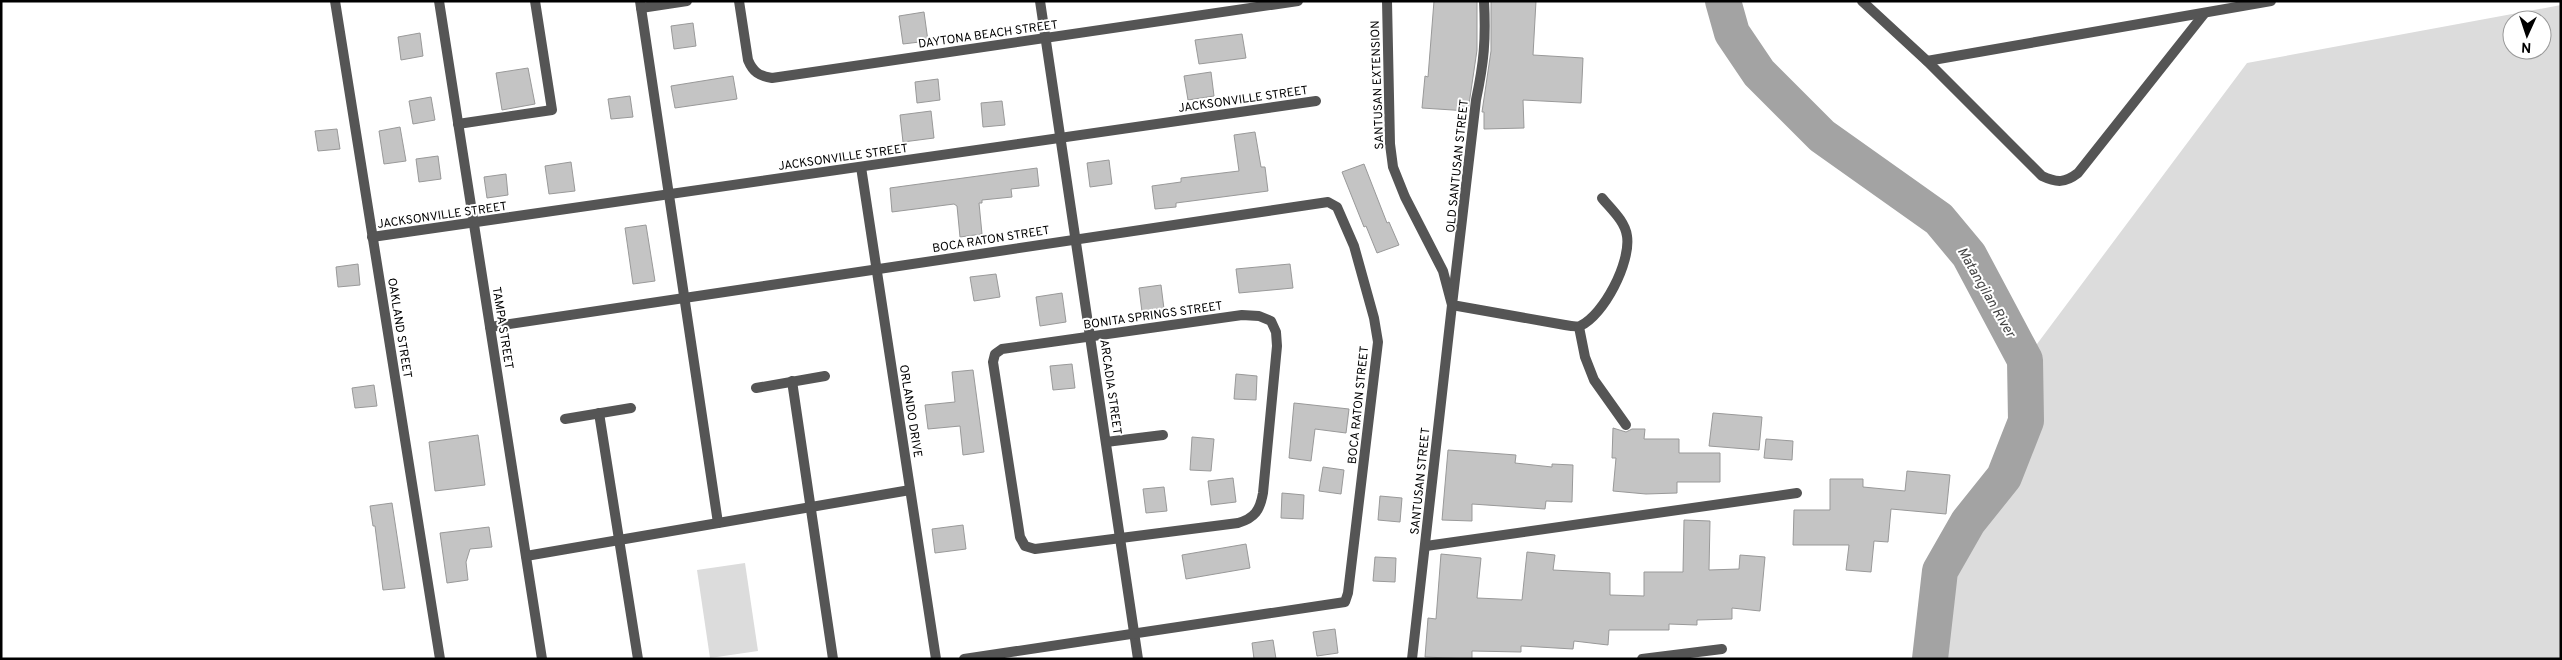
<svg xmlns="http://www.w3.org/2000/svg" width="2562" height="660" font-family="Overpass,sans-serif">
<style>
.green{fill:#dcdcdc;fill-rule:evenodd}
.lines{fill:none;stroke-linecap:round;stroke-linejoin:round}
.river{stroke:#a3a3a3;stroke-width:36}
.building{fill:#c4c4c4;stroke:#999}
.minor{stroke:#555;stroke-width:10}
.tertiary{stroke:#555;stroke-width:10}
.labels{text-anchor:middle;stroke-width:4;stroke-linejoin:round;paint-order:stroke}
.street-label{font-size:12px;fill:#000;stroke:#fff}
.water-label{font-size:14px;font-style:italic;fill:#444;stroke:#fff}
</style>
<rect width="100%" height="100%" fill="#fff"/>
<g class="green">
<path d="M2561,5V659H1930L1940,571L2004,477L2026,421L2025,360L2247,63ZM2512,20H2542V50H2512Z"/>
<path d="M745,563L758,651L710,658L697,570Z"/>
</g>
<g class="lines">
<path class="river" d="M1723,1L1732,33L1759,73L1822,136L1939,219L1969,255L2025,360L2026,421L2004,477L1968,522L1940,571L1930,659"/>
</g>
<g class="building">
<path d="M1434,1H1477V50L1468,111L1422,108L1425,76L1428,77Z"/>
<path d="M1491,1H1536L1533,55L1583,58L1581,103L1523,100L1524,128L1484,129V112H1482L1491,51Z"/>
<path d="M924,12L928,41L903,44L899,16Z"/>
<path d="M693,23L696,46L674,49L671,26Z"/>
<path d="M420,33L423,56L401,60L398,37Z"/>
<path d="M1242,34L1246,58L1199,64L1195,40Z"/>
<path d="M528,68L535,104L502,110L496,73Z"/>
<path d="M1211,72L1214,96L1188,100L1184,76Z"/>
<path d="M733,76L737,99L675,108L671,86Z"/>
<path d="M938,79L940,100L917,103L915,82Z"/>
<path d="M630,96L633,117L611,119L608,99Z"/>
<path d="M431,97L435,120L413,124L409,101Z"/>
<path d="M1002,101L1005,125L983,127L981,103Z"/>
<path d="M931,111L934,138L903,142L900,115Z"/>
<path d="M400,127L406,161L384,164L379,131Z"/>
<path d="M337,129L340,149L318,151L315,131Z"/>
<path d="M1255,132L1261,167H1265L1268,191L1176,203V207L1155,209L1152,186L1181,182V178L1239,171L1234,135Z"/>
<path d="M438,156L441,179L419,182L416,159Z"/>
<path d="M1109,160L1112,184L1090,187L1087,163Z"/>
<path d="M571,162L575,191L549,194L545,166Z"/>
<path d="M1364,164L1387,223L1389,222L1399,245L1377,253L1366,226L1364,227L1342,172Z"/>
<path d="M1037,168L1039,186L1011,189L1012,197L982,200V203H979L982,234L960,237L957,206L954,204L892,212L890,188Z"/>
<path d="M506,174L508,195L487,198L484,177Z"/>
<path d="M646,225L655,281L633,284L625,228Z"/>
<path d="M358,264L360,285L338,287L336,267Z"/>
<path d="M1290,264L1293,288L1239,293L1236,269Z"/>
<path d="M996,274L1000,297L974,301L970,277Z"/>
<path d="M1161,285L1164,309L1142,312L1139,288Z"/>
<path d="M1062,293L1066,322L1040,326L1036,297Z"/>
<path d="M1072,364L1075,388L1053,390L1050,366Z"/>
<path d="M973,370L984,452L963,455L960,426L928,429L925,405L955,402L952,372Z"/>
<path d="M1236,374L1257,376L1256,400L1234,399Z"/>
<path d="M374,385L377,406L355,408L352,388Z"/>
<path d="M1294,403L1349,409L1346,433L1315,429L1311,461L1289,458Z"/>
<path d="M1713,413L1762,417L1759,450L1709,446Z"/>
<path d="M1613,428L1626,432L1632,429H1645L1644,439H1679V453H1720V482H1677V493L1646,494L1613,491L1616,458H1612Z"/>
<path d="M478,435L485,485L435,491L429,442Z"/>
<path d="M1192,437L1214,439L1211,471L1190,470Z"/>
<path d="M1766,439L1793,441L1792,460L1764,458Z"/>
<path d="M1448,450L1516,455L1515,463L1552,467V464L1573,465L1572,502L1546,501L1545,509L1472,504V521L1442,520Z"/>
<path d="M1323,467L1344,470L1341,494L1319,491Z"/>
<path d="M1907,471L1950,475L1946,514L1891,509L1888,542L1874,541L1871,572L1846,570L1849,545H1793L1794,510H1830V479H1863V487L1905,491Z"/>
<path d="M1233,478L1236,502L1211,505L1208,481Z"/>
<path d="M1164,487L1167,511L1146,513L1143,489Z"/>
<path d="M1282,493L1304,495L1303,519L1281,518Z"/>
<path d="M1380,496L1402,498L1400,522L1378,520Z"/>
<path d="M392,503L405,588L383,590L375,526H373L370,506Z"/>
<path d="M1684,520L1710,521L1709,570L1739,569L1740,555L1765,557L1760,611L1732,608V619L1697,620V625L1669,624V630H1609L1608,645L1574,641L1573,649L1521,646V652L1472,651V659L1425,657L1428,618L1436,619L1441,554L1481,558L1477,598L1522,600L1527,552L1555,555L1553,570L1610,573V595L1644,596V572H1683Z"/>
<path d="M963,525L966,549L935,553L932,529Z"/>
<path d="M489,527L492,547L470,549L466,562L468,580L447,583L440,533Z"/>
<path d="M1246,544L1250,568L1186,579L1182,555Z"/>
<path d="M1375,557L1396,558L1395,582L1373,581Z"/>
<path d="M1335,629L1338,653L1317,656L1313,632Z"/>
<path d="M1273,640L1276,659H1254L1252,643Z"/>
</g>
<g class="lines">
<g class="minor">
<path d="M335,1L440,659"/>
<path d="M439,1L542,659"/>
<path d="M640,1L718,523"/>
<path d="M739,1L748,60C753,72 759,76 772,78L1298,1"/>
<path d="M1040,1L1138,659"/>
<path d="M1484,1C1486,40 1484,62 1476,100L1452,305L1565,325C1570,326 1576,327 1580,326C1604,315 1631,262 1627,236C1625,221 1611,209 1602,198"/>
<path d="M1862,1L1927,61L2042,176C2057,183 2065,183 2078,173L2204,14"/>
<path d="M641,8L687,1"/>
<path d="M1927,61L2271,1"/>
<path d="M458,124L552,110L535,1"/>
<path d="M861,167L936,659"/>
<path d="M372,237L1316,101"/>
<path d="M1242,315L1259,316L1271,321L1276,332L1277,346L1263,493C1260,510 1255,518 1238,523L1035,549L1025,546L1020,537L993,362L995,354L1002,349Z"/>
<path d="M490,327L1328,202L1337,207L1354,246L1374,318L1378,342L1348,593L1345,602L964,659"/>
<path d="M1579,327L1585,357L1594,380L1626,425"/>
<path d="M792,381L833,659"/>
<path d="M756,388L825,376"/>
<path d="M599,413L638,659"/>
<path d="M565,419L631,408"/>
<path d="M1106,442L1163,435"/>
<path d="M1426,546L1797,493"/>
<path d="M526,556L910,490"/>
<path d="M1642,659L1722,649"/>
</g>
<path class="tertiary" d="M1387,1L1390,144L1393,167L1405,197L1443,271L1452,305L1412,659"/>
</g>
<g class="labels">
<g class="street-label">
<text transform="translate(988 34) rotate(-8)" y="4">DAYTONA BEACH STREET</text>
<text transform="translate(1377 85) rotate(-92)" y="4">SANTUSAN EXTENSION</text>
<text transform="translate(1243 99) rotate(-8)" y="4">JACKSONVILLE STREET</text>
<text transform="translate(843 157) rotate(-8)" y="4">JACKSONVILLE STREET</text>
<text transform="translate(1457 166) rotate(-84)" y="4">OLD SANTUSAN STREET</text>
<text transform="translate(442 215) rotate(-8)" y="4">JACKSONVILLE STREET</text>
<text transform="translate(991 239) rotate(-9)" y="4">BOCA RATON STREET</text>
<text transform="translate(1153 315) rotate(-8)" y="4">BONITA SPRINGS STREET</text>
<text transform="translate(400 328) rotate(81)" y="4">OAKLAND STREET</text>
<text transform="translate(503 328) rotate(81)" y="4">TAMPA STREET</text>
<text transform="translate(1111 387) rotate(82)" y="4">ARCADIA STREET</text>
<text transform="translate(1358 405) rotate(-84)" y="4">BOCA RATON STREET</text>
<text transform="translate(911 411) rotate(81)" y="4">ORLANDO DRIVE</text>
<text transform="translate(1420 481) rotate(-84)" y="4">SANTUSAN STREET</text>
</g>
<g class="water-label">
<text transform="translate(1987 292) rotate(60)" y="5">Matangilan River</text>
</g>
</g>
<rect width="2562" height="660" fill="none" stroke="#000000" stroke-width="5"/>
<g transform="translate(2527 35) rotate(183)"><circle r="24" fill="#ffffff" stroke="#999999"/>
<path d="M0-4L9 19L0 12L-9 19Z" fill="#000000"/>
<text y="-8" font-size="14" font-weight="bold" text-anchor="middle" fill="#000000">N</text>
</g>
</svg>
